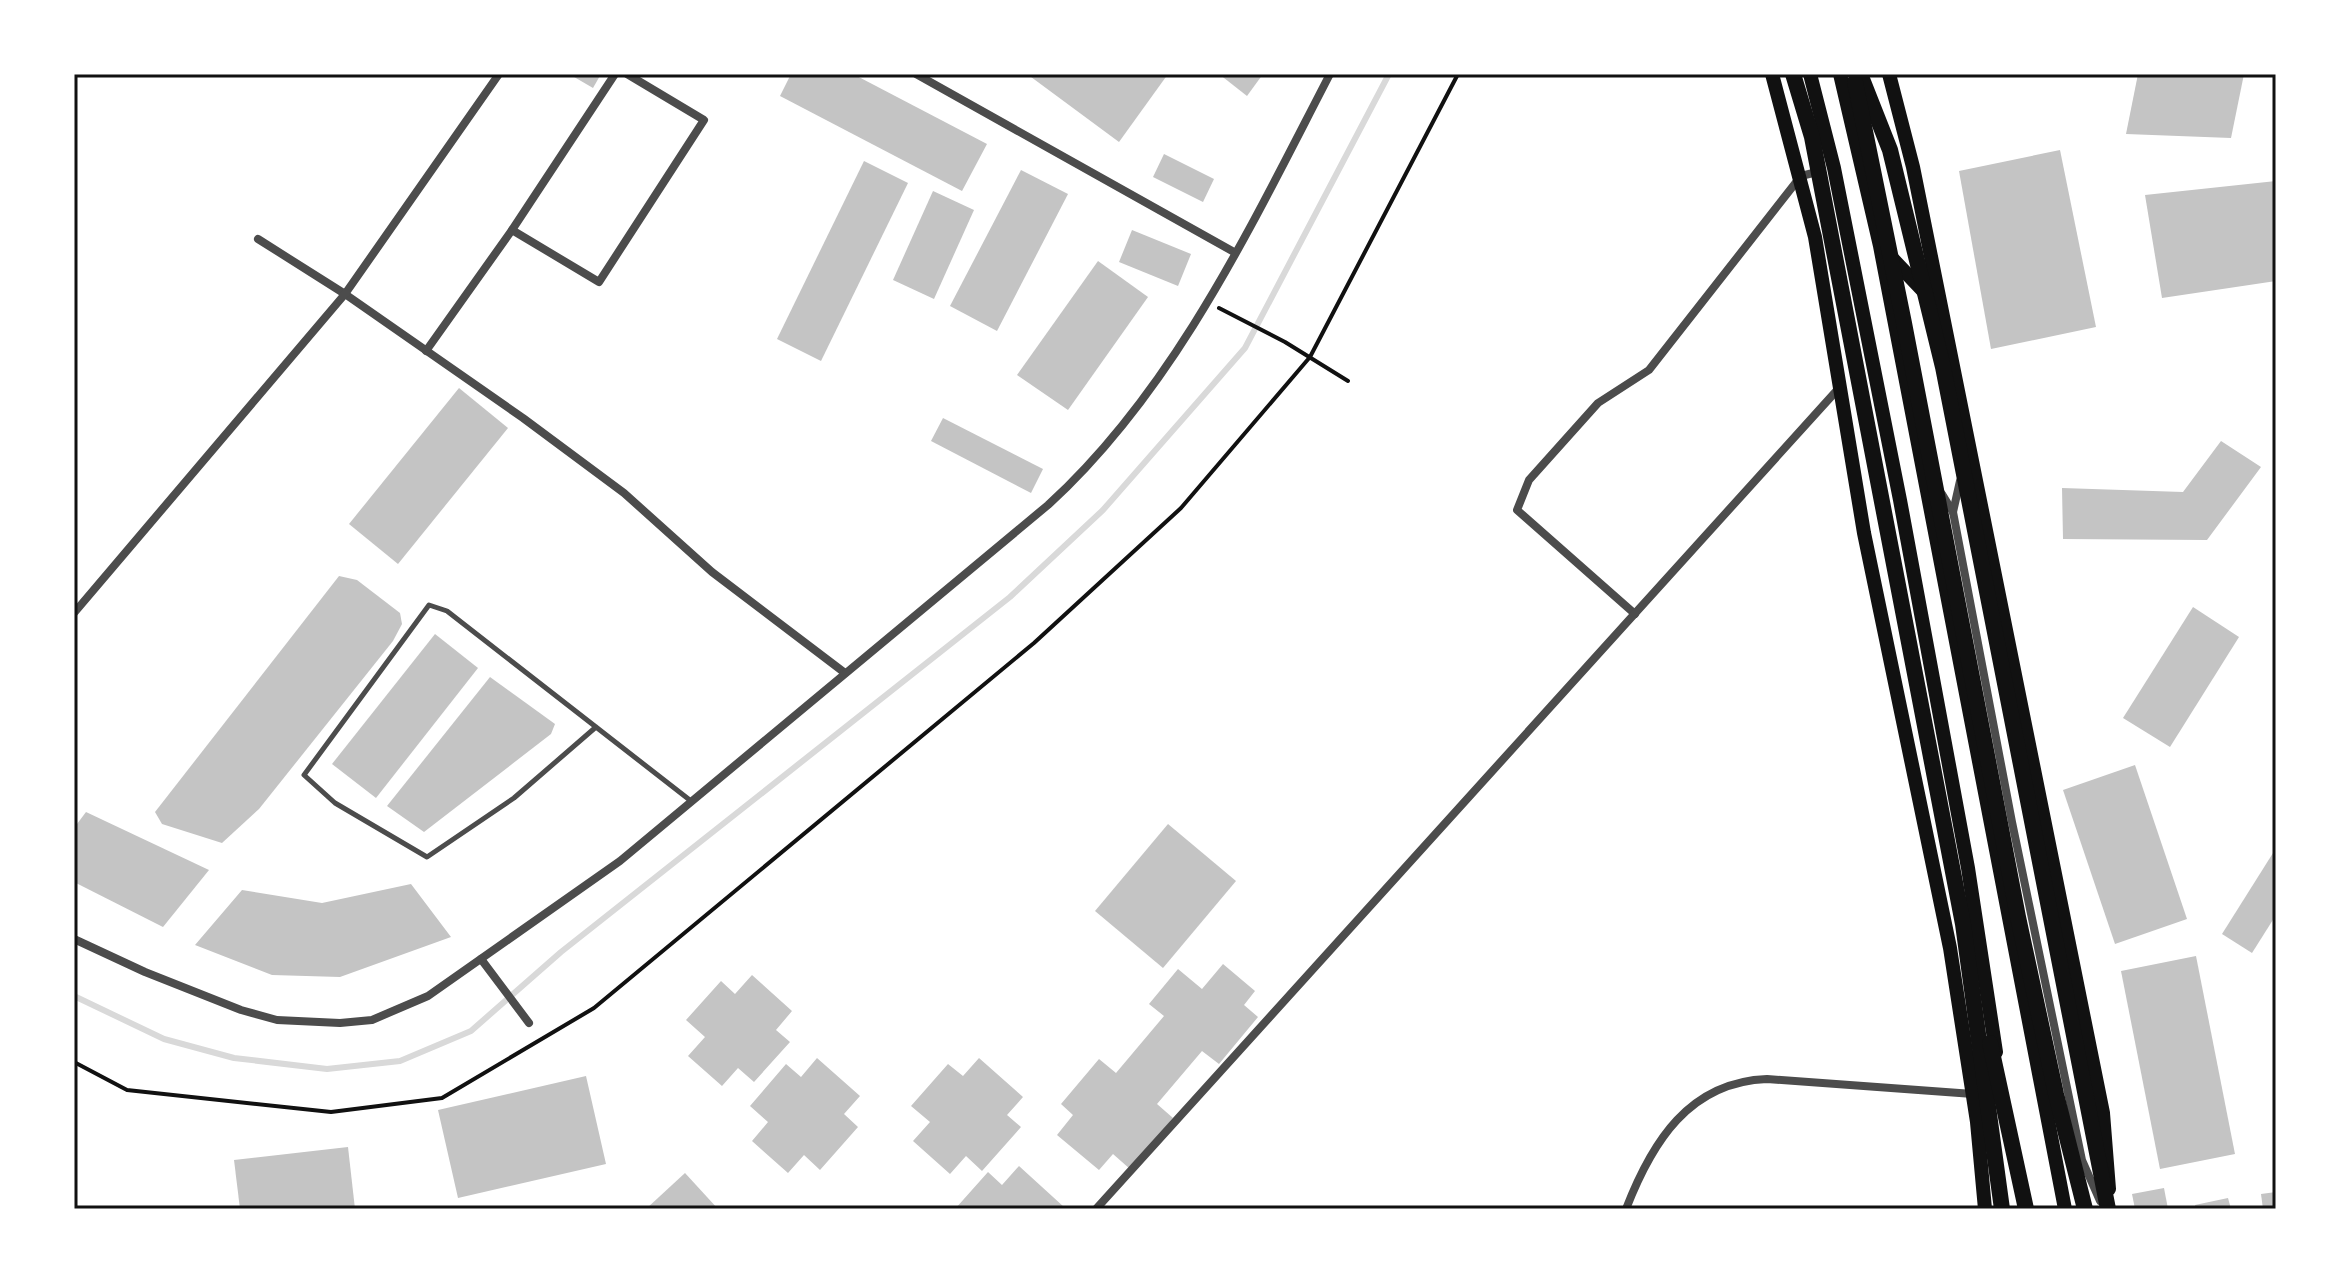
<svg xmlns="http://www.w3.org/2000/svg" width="2350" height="1283" font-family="'DejaVu Sans',sans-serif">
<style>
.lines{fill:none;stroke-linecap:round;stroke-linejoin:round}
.stream{stroke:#d9d9d9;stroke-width:6}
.building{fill:#c4c4c4}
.path{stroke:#111;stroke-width:4}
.service{stroke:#4c4c4c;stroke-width:5}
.minor{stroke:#4c4c4c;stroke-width:8}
.secondary{stroke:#111;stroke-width:14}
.primary{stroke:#111;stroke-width:14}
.trunk{stroke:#111;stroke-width:16}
.neatline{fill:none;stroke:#111;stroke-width:3}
</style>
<rect width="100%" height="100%" fill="#fff"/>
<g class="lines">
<path class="stream" d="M74,996L164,1039L234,1058L327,1069L400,1061L471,1031L561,952L1010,597L1103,510L1245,348L1389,74"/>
</g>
<g class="building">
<path d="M569,74H601L593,88Z"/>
<path d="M791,74H853L987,144L962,191L780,96Z"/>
<path d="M1027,74H1168L1119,142Z"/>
<path d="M1219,74H1263L1247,96Z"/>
<path d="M2138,74H2244L2231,138L2126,134Z"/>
<path d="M2060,150L2096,327L1991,349L1959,171Z"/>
<path d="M1164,154L1214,179L1203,202L1153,177Z"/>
<path d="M864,161L908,183L821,361L777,339Z"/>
<path d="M1021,170L1068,194L997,331L950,306Z"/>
<path d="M2276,181V281L2162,298L2145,195Z"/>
<path d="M933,191L974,210L934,299L893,280Z"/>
<path d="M1132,230L1191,254L1178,286L1119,262Z"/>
<path d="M1098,261L1148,297L1068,410L1017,375Z"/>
<path d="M459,388L508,428L398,564L349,524Z"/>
<path d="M943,418L1043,469L1031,493L931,441Z"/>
<path d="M2221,441L2261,467L2207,540L2063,539L2062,488L2183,492Z"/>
<path d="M339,576L357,580L400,613L402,624L393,641L259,809L222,843L162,824L155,812Z"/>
<path d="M2193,607L2239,637L2170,747L2123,718Z"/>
<path d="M435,634L478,668L376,798L332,764Z"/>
<path d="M490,677L555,724L551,734L424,832L387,806Z"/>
<path d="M2135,765L2187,919L2115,944L2063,790Z"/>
<path d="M86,812L209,870L163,927L74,882V828Z"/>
<path d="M1168,824L1236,881L1163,968L1095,911Z"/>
<path d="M2273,853L2276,855V915L2252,953L2222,934Z"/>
<path d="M411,884L451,937L340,977L272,975L195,945L242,890L322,903Z"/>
<path d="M2196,956L2235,1154L2160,1169L2121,971Z"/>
<path d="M1223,964L1255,991L1244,1005L1258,1017L1219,1064L1202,1051L1157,1104L1173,1118L1130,1169L1113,1154L1099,1170L1057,1135L1073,1115L1061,1104L1099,1059L1116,1073L1164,1016L1149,1004L1178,969L1202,989Z"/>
<path d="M752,975L792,1011L776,1030L790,1042L754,1082L738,1068L722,1086L688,1056L705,1037L686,1020L721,981L735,994Z"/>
<path d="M817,1058L860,1096L844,1114L858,1127L820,1170L804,1155L788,1173L752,1141L768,1122L750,1106L786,1064L801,1077Z"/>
<path d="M979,1058L1023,1097L1007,1115L1021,1127L982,1171L966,1156L950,1174L913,1141L930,1122L911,1106L948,1064L963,1076Z"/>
<path d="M586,1076L606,1164L458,1198L438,1110Z"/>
<path d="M348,1147L355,1209H240L234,1160Z"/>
<path d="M1019,1166L1064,1207L1062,1209H955L988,1172L1002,1185Z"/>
<path d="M685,1173L718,1209H646Z"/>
<path d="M2164,1188L2168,1209H2135L2132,1194Z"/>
<path d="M2276,1192V1209H2263L2261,1194Z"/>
<path d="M2228,1198L2231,1209H2196L2195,1205Z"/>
</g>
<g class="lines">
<g class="path">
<path d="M1219,308L1285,342L1348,381"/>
<path d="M74,1062L127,1090L331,1112L442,1098L594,1008L1034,643L1181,508L1310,357L1458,74"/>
</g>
<path class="service" d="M596,727L514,798L427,857L335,803L304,775L429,605L447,611L691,801"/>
<g class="minor">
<path d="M916,74L1234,252"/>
<path d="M512,230L599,282L704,120L627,74"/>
<path d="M258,239L345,294L523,418L624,493L712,572L845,673"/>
<path d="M426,351L512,230L615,74"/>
<path d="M1942,494L1953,512L2012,822L2082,1160L2100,1201"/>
<path d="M1953,512L1960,481"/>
<path d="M74,613L345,294L499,74"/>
<path d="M1635,614L1517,510L1529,480L1598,403L1649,370L1801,176L1821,171"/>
<path d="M74,939L145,972L241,1010L277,1020L340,1023L372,1020L428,996L620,861L1048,505C1175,389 1252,224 1330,74"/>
<path d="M481,959L529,1023"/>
<path d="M1096,1209L1839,388"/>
<path d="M1626,1209C1652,1142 1689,1082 1767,1079L1973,1094"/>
</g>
<g class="secondary">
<path d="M1772,74L1815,237L1864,533L1950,948L1977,1122L1985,1209"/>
<path d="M1889,74L1913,167L2103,1113L2109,1189"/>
<path d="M1889,255L1927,295"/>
</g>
<g class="primary">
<path d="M1810,74L1834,168L1900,500L1968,868L1996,1052"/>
<path d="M1840,74L1880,246L2065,1209"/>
</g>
<g class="trunk">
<path d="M1793,74L1812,137L1963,924L2002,1209"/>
<path d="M1860,74L1890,150L1943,367L2108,1209"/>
<path d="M1855,82L1904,323L2018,917L2056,1094L2085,1209"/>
<path d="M1990,1043L2026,1209"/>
</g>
</g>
<rect width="2350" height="1283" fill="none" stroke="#ffffff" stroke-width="152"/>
<rect x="76" y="76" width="2198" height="1131" class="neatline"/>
</svg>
